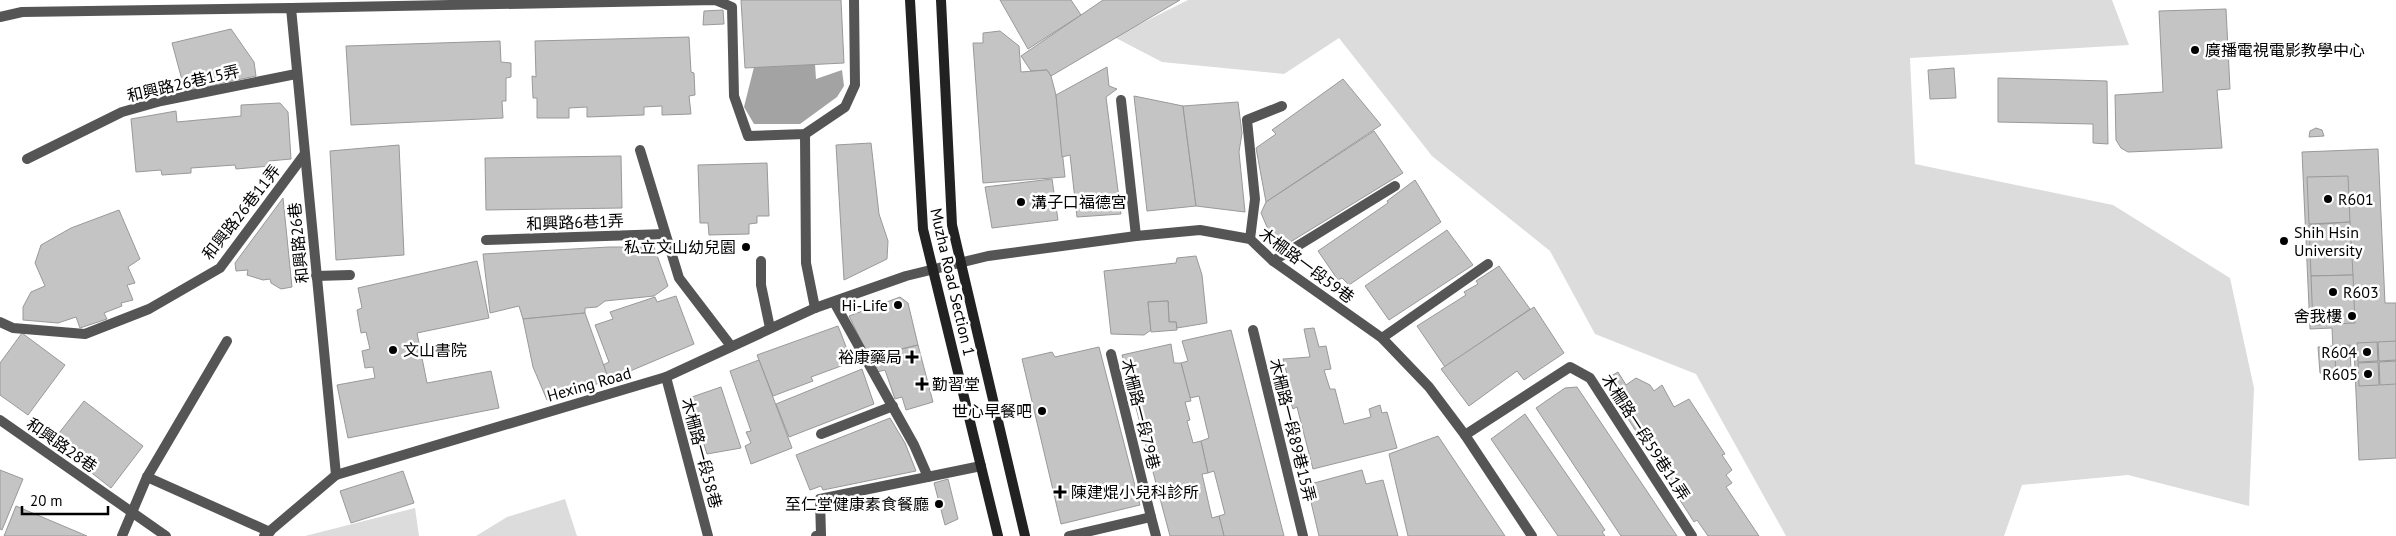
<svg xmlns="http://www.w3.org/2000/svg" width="2396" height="536" font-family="'PT Sans','Noto Sans TC',sans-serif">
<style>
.green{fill:#dcdcdc}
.water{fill:#a3a3a3}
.building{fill:#c4c4c4;stroke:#999}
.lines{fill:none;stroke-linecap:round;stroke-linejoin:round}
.lane{stroke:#555;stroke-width:10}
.street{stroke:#555;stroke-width:10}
.secondary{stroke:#222;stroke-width:10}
.poi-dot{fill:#000;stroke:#fff;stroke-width:2}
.labels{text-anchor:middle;stroke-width:5;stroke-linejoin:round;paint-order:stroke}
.poi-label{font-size:16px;fill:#000;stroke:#fff;text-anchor:start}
.street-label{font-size:16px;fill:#000;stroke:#fff}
</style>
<rect width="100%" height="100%" fill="#fff"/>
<g class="green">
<path d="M1188,0H2112L2129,45L1910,58L1915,164L2113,205L2230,278L2254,388L2249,506L2128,475L2022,485L2004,536H1786L1696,374L1595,334L1550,251L1432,156L1339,38L1284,74L1162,62L1114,37Z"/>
<path d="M565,499L577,536H476L507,517Z"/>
<path d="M415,508L419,536H305Z"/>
</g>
<path class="water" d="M815,64L816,79L842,70L844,86L837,97L800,124H754L744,107L754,67Z"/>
<g class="building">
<path d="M741,0H841L844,63L745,68Z"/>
<path d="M1000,0H1071L1081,15L1028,49Z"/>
<path d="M1103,0H1180L1051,76L1047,70L1031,71L1021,56Z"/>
<path d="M2226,9L2230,89L2217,90L2222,148L2128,152L2121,148L2116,140L2115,95L2163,92L2159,11Z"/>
<path d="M723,10L724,24L703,25L704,11Z"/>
<path d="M231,29L254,62L256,76L185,91L172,43Z"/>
<path d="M1000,31L1019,46L1021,72L1047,70L1051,76L1056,95L1065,177L983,183L973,43H983V33Z"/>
<path d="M689,37L691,72L694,73L695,95L689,96L691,114L662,115V106L644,107V115L587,117V107L569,108V118H537V98H533L532,76L536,77L535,41Z"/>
<path d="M500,41L501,62L511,63V77L506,78V101H502L503,118L351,125L346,46Z"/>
<path d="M1107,67L1109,86L1117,89L1106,97L1121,214L1077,217L1070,155L1062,157L1056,95Z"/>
<path d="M1954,68L1956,98L1930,99L1928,70Z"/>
<path d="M1998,78L2107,81L2108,144L2093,143V124L1998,122Z"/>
<path d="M1343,79L1381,125L1266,202L1256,148L1276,134L1272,130Z"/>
<path d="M1134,96L1183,106L1196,206L1147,211Z"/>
<path d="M1238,102L1242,133L1239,152L1245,212L1196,206L1183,106Z"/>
<path d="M280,103L288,112L291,159L269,161L270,166L236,169L235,165L191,168V173L162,175L161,170L136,172L131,119L176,111L177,122L241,116V105Z"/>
<path d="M2316,128L2322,130L2324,136L2309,137L2310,131Z"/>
<path d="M1374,131L1403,173L1287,244L1270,234L1261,213L1266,202Z"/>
<path d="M871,143L879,214L888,241L887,259L844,280L836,145Z"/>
<path d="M399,145L404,255L336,260L330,151Z"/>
<path d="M2378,149L2385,303H2396V458L2359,460L2354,348L2333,349L2332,328L2310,329L2302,152Z"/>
<path d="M621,156L622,208L486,210L485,158Z"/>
<path d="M767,163L769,216H757V223L749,224V234L709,235L708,223H700L698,165Z"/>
<path d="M2348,176L2350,222L2309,224L2307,177Z"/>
<path d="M1052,179L1058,220L992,228L985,187Z"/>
<path d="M1415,180L1441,222L1349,285L1342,278L1338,280L1318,251L1388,203L1387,201Z"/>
<path d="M283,198L292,287L281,289L271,283L270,279L263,280L247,275L248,270L236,271L235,263Z"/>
<path d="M119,210L140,259L128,267L135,283L127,285L133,300L121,303L122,306L104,313L107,319L80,328L76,317L58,323L23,320V307L31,292L45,286L35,263L41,245L71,228Z"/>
<path d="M2350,222L2353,275L2311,276L2309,225Z"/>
<path d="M1447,230L1473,265L1389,320L1365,286Z"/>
<path d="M609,247H654L668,286L654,296L605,301L597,307L585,308V313L523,319L519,306L490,313L483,254Z"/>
<path d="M1196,256L1202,275L1207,323L1177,328L1176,322H1169L1168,301L1148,302L1151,330L1144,335L1111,334L1104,271L1176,263L1177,258Z"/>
<path d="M477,261L489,318L417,333L427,383L491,371L499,408L348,438L337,385L375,378L373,367L365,368L362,351L370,349L366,332L361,333L357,310L362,308L358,288Z"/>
<path d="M1499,266L1530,309L1445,367L1417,326L1466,295L1464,292L1478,284L1476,281Z"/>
<path d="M2353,275L2355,323L2313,325L2311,276Z"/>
<path d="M676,296L694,344L609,380L603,365L609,362L595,325L613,319L610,312L655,297L657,302Z"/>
<path d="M900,297L908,303L918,345L869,357L849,316Z"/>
<path d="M1168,301L1169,322H1176L1177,330L1151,332L1148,302Z"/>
<path d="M1534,307L1564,353L1524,380L1517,371L1469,406L1441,369Z"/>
<path d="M585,313L609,380L547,400L533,367L523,319Z"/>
<path d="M838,326L852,362L811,377L813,381L773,396L757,355Z"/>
<path d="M1314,328L1319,347L1326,346L1331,369L1324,370L1330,389H1335L1344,424L1371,417L1369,409L1380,405L1382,413L1387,412L1397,448L1313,469L1297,407L1293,409L1287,392L1291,390L1283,359L1310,357L1304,329Z"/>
<path d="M1231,330L1284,536H1224L1219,516L1225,514L1214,471L1208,473L1201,441L1209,438L1199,396L1190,398L1181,363L1188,361L1182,341Z"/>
<path d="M22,333L65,365L28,415L0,395V363Z"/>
<path d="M2396,341V360L2379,361L2378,342Z"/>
<path d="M2377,342L2378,361L2358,362L2357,343Z"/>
<path d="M1171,344L1174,363H1181L1191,401L1185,402L1190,420L1187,421L1193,443L1201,441L1208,473L1202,474L1212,518L1219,516L1224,536H1170L1122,355Z"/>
<path d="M918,345L933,402L906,410L902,397L895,399L885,370L877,372L874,356Z"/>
<path d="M2350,345L2351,371L2336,372L2334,346Z"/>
<path d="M2334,346L2336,372L2320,373L2318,347Z"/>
<path d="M1099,347L1140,505L1061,524L1022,359L1052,352L1055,357Z"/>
<path d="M759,360L792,448L751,464L745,446L751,443L746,432L751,431L730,371Z"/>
<path d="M2396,361V384L2380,385L2379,362Z"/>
<path d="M2378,362L2379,385L2359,386L2358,363Z"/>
<path d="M862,369L874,404L789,437L776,404Z"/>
<path d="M1618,372L1626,385L1636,378L1650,385L1654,391L1662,385L1674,407L1689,399L1725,454L1722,455L1732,470L1726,475L1732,483L1726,487L1759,536H1708L1697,520L1694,522L1607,386L1613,383L1609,377Z"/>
<path d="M721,387L741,448L707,454L689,398Z"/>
<path d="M1577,387L1677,536H1621L1536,408L1565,388Z"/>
<path d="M84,401L143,446L111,488L52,442Z"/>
<path d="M1525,414L1605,530L1602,532L1605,536H1558L1491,439Z"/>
<path d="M890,418L905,443L916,471L823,490L821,486L810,490L796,455Z"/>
<path d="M1438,436L1505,536H1408L1389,454Z"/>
<path d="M0,470L23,479L2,530L0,529Z"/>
<path d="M1362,470L1366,484L1383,480L1398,536H1319L1307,485Z"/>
<path d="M403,471L414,503L351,523L340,491Z"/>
<path d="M948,479L958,519L945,525L934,483Z"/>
<path d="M16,506L87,536H4Z"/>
</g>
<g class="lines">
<g class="lane">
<path d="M291,8L715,0L732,7L734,96L748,136L805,134L845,107L855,85L854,0"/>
<path d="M1121,100L1136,236"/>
<path d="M805,134L806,263L815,308"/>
<path d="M27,159L122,112L161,101L296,74"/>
<path d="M1250,239L1255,199L1247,120L1282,106"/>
<path d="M761,261V285L770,328"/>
<path d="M1273,261L1395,186"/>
<path d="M316,276L350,275"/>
<path d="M834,302L914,445L928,477"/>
<path d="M0,322L13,328L85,334L149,309L220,268L304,155"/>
<path d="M1382,338L1488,264"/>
<path d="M0,420L166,536"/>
<path d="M821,434L893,406"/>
<path d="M147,477L270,532"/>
<path d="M1151,517L1156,536"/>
<path d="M122,536L147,477L227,341"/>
<path d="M816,536L821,535L820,499L981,466"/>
<path d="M1069,536L1151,517L1111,354"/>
</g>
<g class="street">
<path d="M0,17L22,12L291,8L336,475"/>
<path d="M640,150L679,278L731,346"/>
<path d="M486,240L665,234"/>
<path d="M1253,330L1303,536"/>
<path d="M666,377L708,536"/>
<path d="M1465,435L1570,367L1590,378L1692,536"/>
<path d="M264,536L336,475L666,377L815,308L906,276L988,256L1136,236L1200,230L1250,239L1273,261L1382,338L1429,387L1465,435L1532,536"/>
</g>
<g class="secondary">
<path d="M910,0L923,229L998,536"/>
<path d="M941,0L952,225L1025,536"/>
</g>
</g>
<g class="poi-dot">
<circle cx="2195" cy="50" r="5"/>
<circle cx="2328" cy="199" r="5"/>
<circle cx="1021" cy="202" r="5"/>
<circle cx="2284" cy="241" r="5"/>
<circle cx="746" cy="247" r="5"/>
<circle cx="2333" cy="292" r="5"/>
<circle cx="898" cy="305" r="5"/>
<circle cx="2352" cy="316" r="5"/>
<circle cx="393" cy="350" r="5"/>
<circle cx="2367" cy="352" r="5"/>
<path d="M909.5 349.5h5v5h5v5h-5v5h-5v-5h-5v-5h5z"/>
<circle cx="2368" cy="374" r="5"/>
<path d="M919.5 376.5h5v5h5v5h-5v5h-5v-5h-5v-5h5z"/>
<circle cx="1042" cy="411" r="5"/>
<path d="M1057.5 484.5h5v5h5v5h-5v5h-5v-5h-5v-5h5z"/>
<circle cx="939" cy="504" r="5"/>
</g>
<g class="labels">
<g class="poi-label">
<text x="2205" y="56">廣播電視電影教學中心</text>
<text x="2338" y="205">R601</text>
<text x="1031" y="208">溝子口福德宮</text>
<text x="2294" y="238">Shih Hsin<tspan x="2294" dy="18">University</tspan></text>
<text x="736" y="253" text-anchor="end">私立文山幼兒園</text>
<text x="2343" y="298">R603</text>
<text x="888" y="311" text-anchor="end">Hi-Life</text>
<text x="2342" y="322" text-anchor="end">舍我樓</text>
<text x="403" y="356">文山書院</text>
<text x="2357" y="358" text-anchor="end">R604</text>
<text x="902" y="363" text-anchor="end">裕康藥局</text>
<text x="2358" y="380" text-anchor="end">R605</text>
<text x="932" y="390">勤習堂</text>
<text x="1032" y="417" text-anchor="end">世心早餐吧</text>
<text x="1071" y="498">陳建焜小兒科診所</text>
<text x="929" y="510" text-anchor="end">至仁堂健康素食餐廳</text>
</g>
<g class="street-label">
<text transform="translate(183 83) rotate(-13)" y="6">和興路26巷15弄</text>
<text transform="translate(241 212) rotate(-52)" y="6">和興路26巷11弄</text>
<text transform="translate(575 222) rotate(-2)" y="6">和興路6巷1弄</text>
<text transform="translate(298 243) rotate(-96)" y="6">和興路26巷</text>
<text transform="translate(1307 265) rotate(37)" y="6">木柵路一段59巷</text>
<text transform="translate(953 282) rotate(77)" y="6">Muzha Road Section 1</text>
<text transform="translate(589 384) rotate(-16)" y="6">Hexing Road</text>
<text transform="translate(1141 414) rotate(76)" y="6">木柵路一段79巷</text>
<text transform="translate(1293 430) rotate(76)" y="6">木柵路一段89巷15弄</text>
<text transform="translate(1646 437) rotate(57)" y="6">木柵路一段59巷11弄</text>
<text transform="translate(62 445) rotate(35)" y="6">和興路28巷</text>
<text transform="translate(702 453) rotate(75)" y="6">木柵路一段58巷</text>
</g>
</g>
<path d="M22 506v8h86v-8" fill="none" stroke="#000000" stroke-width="2.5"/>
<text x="30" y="506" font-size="15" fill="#000000" stroke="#ffffff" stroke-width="4" paint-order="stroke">20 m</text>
</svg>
